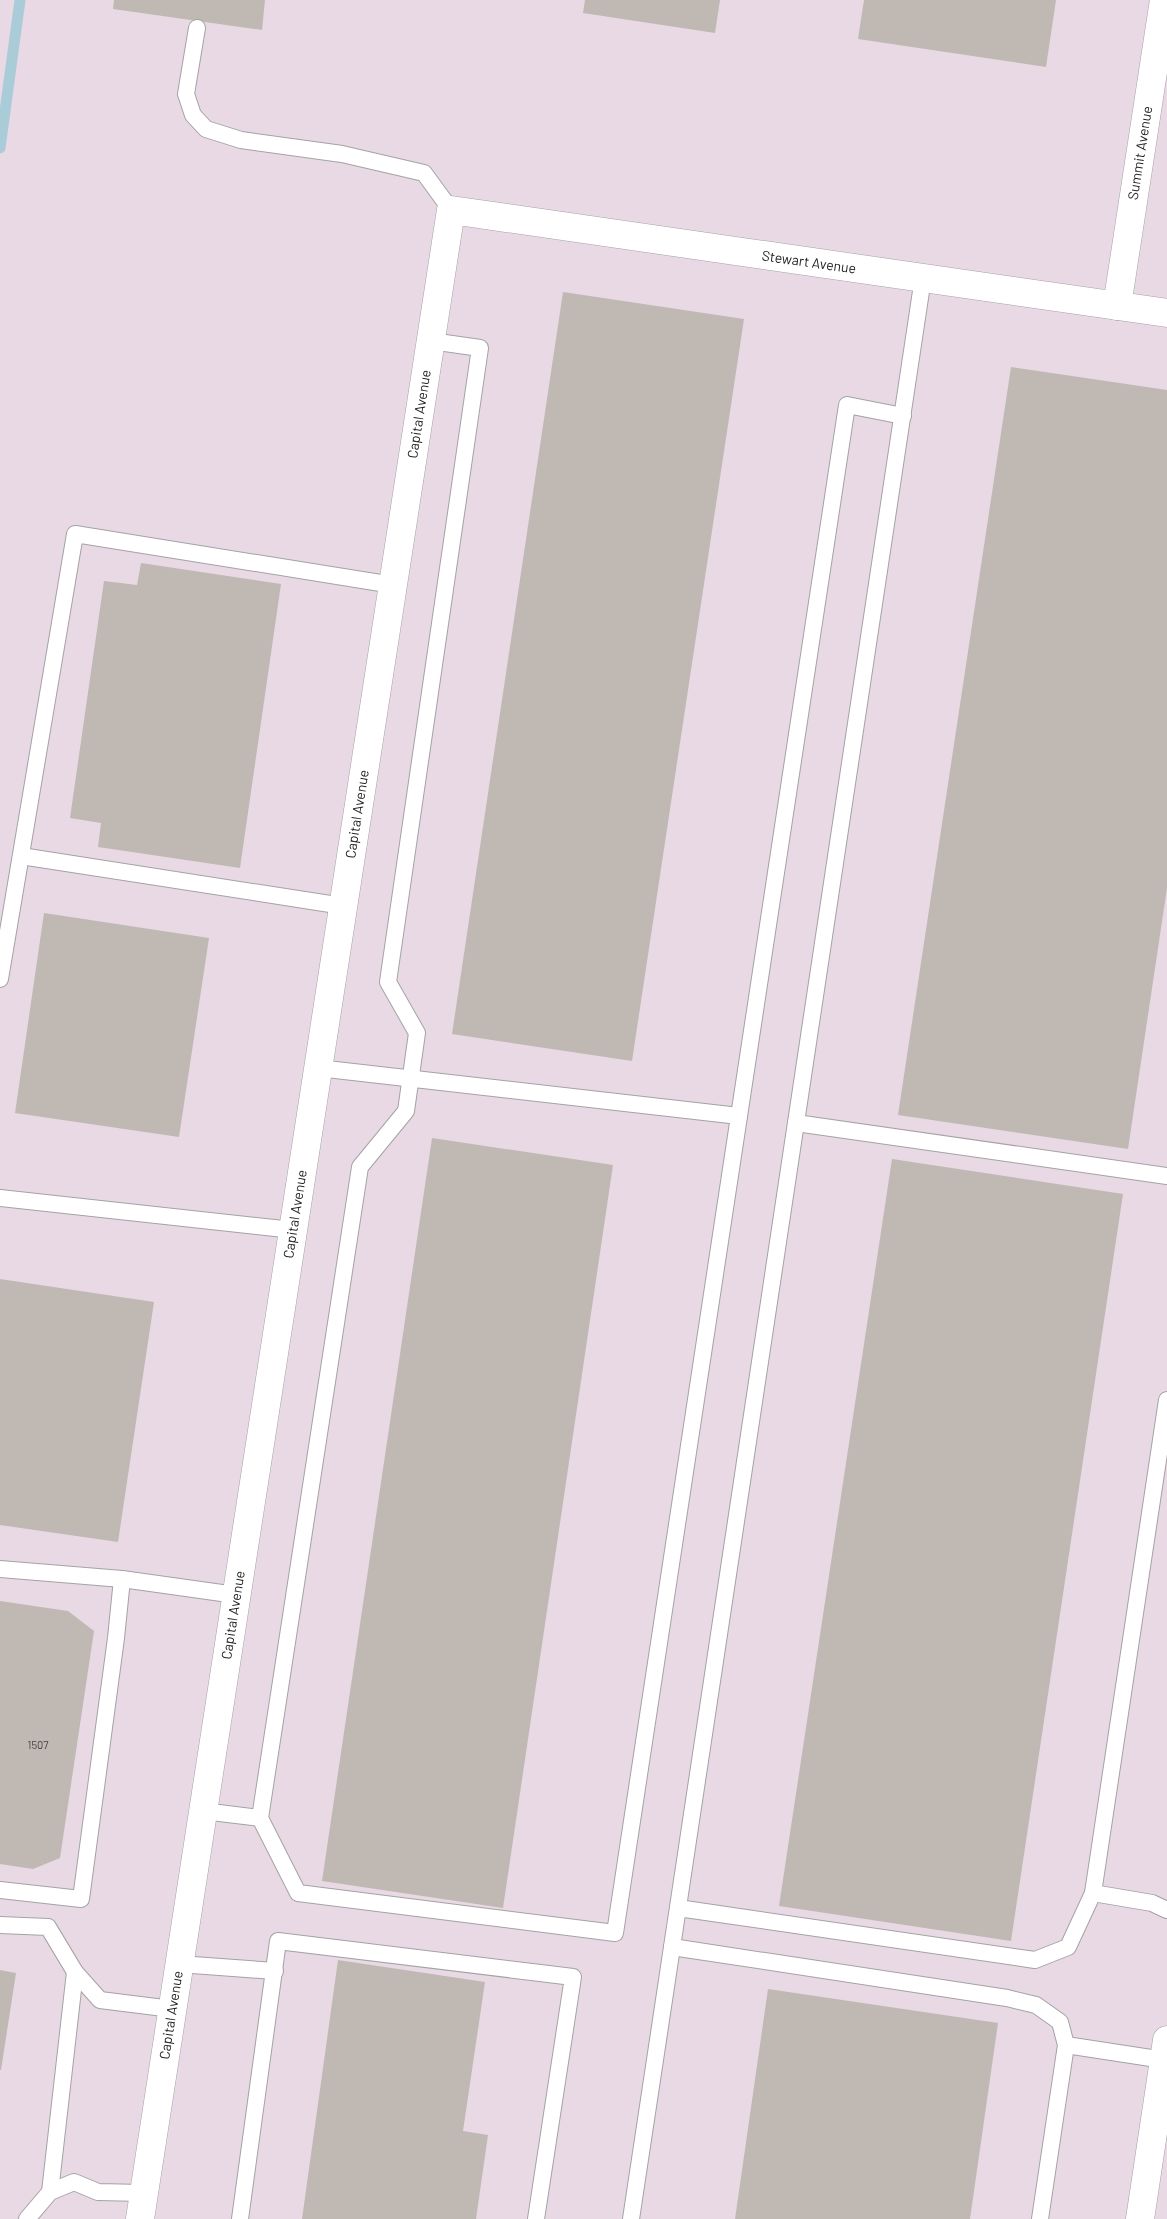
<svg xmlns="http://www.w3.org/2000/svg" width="1167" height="2219" font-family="Barlow,sans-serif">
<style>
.industrial{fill:#e8d9e4}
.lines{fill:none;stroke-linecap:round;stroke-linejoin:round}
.stream{stroke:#aaccd9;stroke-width:11}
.building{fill:#c0b9b3}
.service-casing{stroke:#a3a3a3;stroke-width:18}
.minor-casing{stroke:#a3a3a3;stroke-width:29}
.service{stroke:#fff;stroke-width:16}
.minor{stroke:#fff;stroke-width:28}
.labels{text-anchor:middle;stroke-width:4.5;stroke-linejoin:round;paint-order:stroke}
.number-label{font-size:11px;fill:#474644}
.street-label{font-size:14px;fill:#1f1f1f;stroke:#fff}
</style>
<rect width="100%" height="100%" fill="#efede6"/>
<rect class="industrial" x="0" y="0" width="1167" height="2219"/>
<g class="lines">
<path class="stream" d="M0,148L20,0"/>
</g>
<g class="building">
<path d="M114,0H265L262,30L113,9Z"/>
<path d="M585,0H720L715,33L583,13Z"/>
<path d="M864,0H1056L1046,67L858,39Z"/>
<path d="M563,292L744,319L632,1061L452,1034Z"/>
<path d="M1011,367L1167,390V888L1128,1149L898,1115Z"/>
<path d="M141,563L281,584L240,868L98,847L101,823L70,818L104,581L137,585Z"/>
<path d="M44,913L209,938L179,1137L15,1113Z"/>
<path d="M432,1138L613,1165L503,1908L322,1881Z"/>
<path d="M892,1159L1123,1194L1011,1941L779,1906Z"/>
<path d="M0,1279L154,1302L118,1542L0,1525Z"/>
<path d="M0,1601L68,1611L94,1631L60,1858L33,1869L0,1864Z"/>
<path d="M338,1960L485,1982L463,2131L488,2135L476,2219H302Z"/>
<path d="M0,1970L16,1973L1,2070H0Z"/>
<path d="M768,1989L998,2023L970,2219H735Z"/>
</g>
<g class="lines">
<g class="service-casing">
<g id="service">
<path d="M197,28L186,94L193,115L206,129L241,140L342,154L424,173L451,210"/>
<path d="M21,856L343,906"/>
<path d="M0,979L75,534L393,585"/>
<path d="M318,1068L739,1116"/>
<path d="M796,1123L1167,1176"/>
<path d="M0,1198L293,1230"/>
<path d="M1167,1400L1093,1893L1152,1903L1167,1910"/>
<path d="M0,1569L122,1579"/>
<path d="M203,1811L260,1818L298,1893L615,1933L847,405L903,416"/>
<path d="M260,1818L360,1167L406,1111L417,1033L388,982L480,348L431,341"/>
<path d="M0,1890L81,1899L116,1638L122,1579L236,1595"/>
<path d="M678,1908L1035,1960L1068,1947L1093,1893"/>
<path d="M0,1925L48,1927L75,1972L100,2000L172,2009"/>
<path d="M672,1947L923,278"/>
<path d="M179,1964L275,1971"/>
<path d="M1066,2045L1164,2060"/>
<path d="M50,2192L75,1972"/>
<path d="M27,2219L50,2192L74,2182L98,2192L143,2193"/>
<path d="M240,2219L278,1941L573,1977L536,2219"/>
<path d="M631,2219L672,1947L1007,1998L1036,2005L1060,2022L1066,2045L1040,2219"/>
</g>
</g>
<g class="minor-casing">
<g id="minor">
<path d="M1117,306L1164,0"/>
<path d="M140,2219L451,210L1167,313"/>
<path d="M1140,2219L1167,2040"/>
</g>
</g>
<use href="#service" class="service"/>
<use href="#minor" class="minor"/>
</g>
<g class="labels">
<g class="number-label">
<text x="38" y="1749">1507</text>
</g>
<g class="street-label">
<text transform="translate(1140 153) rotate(-81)" y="5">Summit Avenue</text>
<text transform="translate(809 262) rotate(8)" y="5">Stewart Avenue</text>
<text transform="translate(419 414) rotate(-81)" y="5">Capital Avenue</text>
<text transform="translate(357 814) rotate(-81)" y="5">Capital Avenue</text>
<text transform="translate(295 1214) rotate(-81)" y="5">Capital Avenue</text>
<text transform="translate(233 1615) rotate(-81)" y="5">Capital Avenue</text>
<text transform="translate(171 2015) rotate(-81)" y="5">Capital Avenue</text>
</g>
</g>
</svg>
